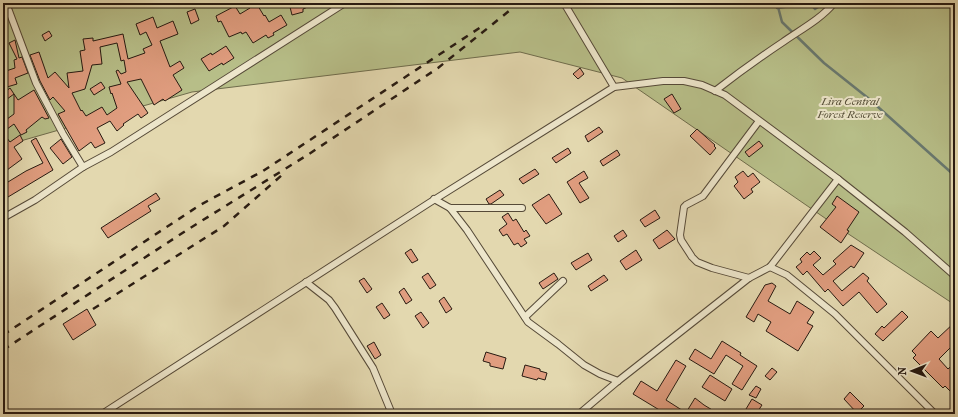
<svg xmlns="http://www.w3.org/2000/svg" width="958" height="417" font-family="'IM FELL French Canon',serif">
<style>
.green{fill:#b7be88;stroke:#6f6c4c}
.lines{fill:none;stroke-linecap:round;stroke-linejoin:round}
.stream{stroke:#697970;stroke-width:2.5}
.building{fill:#e09d7f;stroke:#271a11;fill-rule:evenodd}
.street-casing{stroke:#564a38;stroke-width:8}
.street{stroke:#ede6cb;stroke-width:6}
.rail{stroke:#271a11;stroke-width:2.5;stroke-dasharray:7 7;stroke-linecap:butt}
.labels{text-anchor:middle;stroke-width:4;stroke-linejoin:round;paint-order:stroke}
.park-label{font-size:11px;font-style:italic;fill:#524b35;stroke:#ede6cb}
</style>
<rect width="100%" height="100%" fill="#e3d8af"/>
<filter id="stains"><feTurbulence type="fractalNoise" baseFrequency=".005" numOctaves="4"/><feColorMatrix values="0 0 0 0 .2 0 0 0 0 .09 0 0 0 0 .02 0 0 0 .5 -.17"/></filter>
<radialGradient id="worn" r=".72"><stop offset=".6" stop-color="#630" stop-opacity="0"/><stop offset="1" stop-color="#630" stop-opacity=".3"/></radialGradient>
<path class="green" d="M3,3H955V305L835,225L622,78L520,52L192,92L3,146Z"/>
<g class="lines">
<g class="stream">
<path d="M777,3L782,22L824,63L868,98L955,176"/>
<path d="M810,3L815,9L824,3"/>
<path d="M777,8L798,5L803,3"/>
</g>
</g>
<g class="building">
<path d="M253,3L258,6L264,16L265,15L269,22L281,15L287,25L273,33L274,35L268,38L266,35L253,43L246,32L242,34L241,32L229,37L221,21L218,22L216,16L235,6L240,14L250,8Z"/>
<path d="M289,3H317L303,9V12L292,15Z"/>
<path d="M195,9L199,20L191,24L187,12Z"/>
<path d="M153,17L157,28L173,21L178,34L160,41L170,67L180,61L184,68L173,75L182,90L165,101L163,99L154,105L141,79L127,82L148,113L141,118L138,114L123,124L124,125L117,131L110,121L97,128L105,143L95,148L91,142L79,151L58,114L65,111L53,97L50,100L40,81L30,55L39,52L48,78L55,72L69,88L67,73L83,71L80,51L85,50L83,39L93,38V41L123,34L128,59L145,53L143,49L152,45L146,32L140,35L136,24ZM117,43L121,61L124,60L126,72L121,74L118,70L116,71L121,84L109,87L111,94L112,93L117,108L107,115L102,107L86,116L82,110L81,111L72,93L85,89L92,65L102,64L100,47Z"/>
<path d="M49,31L52,36L45,41L42,35Z"/>
<path d="M15,40L19,58L22,57L28,73L15,78L17,84L7,87L3,72L15,68L14,60L17,59L9,43Z"/>
<path d="M226,46L234,58L223,65L222,63L209,71L201,59L211,53L212,55Z"/>
<path d="M580,68L584,74L578,79L573,74Z"/>
<path d="M101,82L105,88L94,95L90,89Z"/>
<path d="M10,88L14,94L3,102V94Z"/>
<path d="M34,90L49,118L45,119L42,117L26,130L27,132L21,135L14,124L3,132V122L14,114V94L18,100Z"/>
<path d="M672,94L681,109L674,113L664,99Z"/>
<path d="M599,127L603,132L588,142L585,136Z"/>
<path d="M697,129L715,145L714,146L716,148L710,155L690,136Z"/>
<path d="M3,133L10,142L20,135L23,141L14,147L22,159L3,173Z"/>
<path d="M36,138L53,170L3,200V185L26,171L43,163L31,141Z"/>
<path d="M61,139L72,157L63,164L50,148Z"/>
<path d="M759,141L763,146L749,157L745,152Z"/>
<path d="M568,148L571,153L556,163L552,158Z"/>
<path d="M617,150L620,155L603,166L600,161Z"/>
<path d="M535,169L539,174L523,184L519,179Z"/>
<path d="M584,171L588,178L579,183L589,198L580,203L567,182Z"/>
<path d="M743,171L748,177L753,173L760,182L751,189L753,192L744,199L734,186L738,182L735,177Z"/>
<path d="M500,190L504,195L491,204H489L486,199Z"/>
<path d="M156,193L160,199L148,206L151,211L108,238L101,228Z"/>
<path d="M549,194L562,214L546,224L532,205Z"/>
<path d="M837,196L859,212L847,230L849,231L841,243L820,227L836,207L832,204Z"/>
<path d="M655,210L660,218L645,227L640,220Z"/>
<path d="M508,213L513,221L516,219L524,232L526,230L530,236L524,239L527,243L521,247L518,243L514,245L507,234L503,236L499,230L507,224L502,217Z"/>
<path d="M623,230L627,236L618,242L614,236Z"/>
<path d="M667,230L675,239L659,249L653,240Z"/>
<path d="M851,245L864,253L854,268L851,266L833,281L842,291L863,273L869,278L867,281L887,304L877,313L859,292L843,306L828,289L825,292L807,271L803,275L796,267L802,262L800,259L807,252L810,255L814,251L821,258L813,265L823,275L836,264L833,261Z"/>
<path d="M411,249L418,260L412,263L405,253Z"/>
<path d="M636,250L642,260L626,270L620,261Z"/>
<path d="M588,253L592,260L576,270L571,263Z"/>
<path d="M428,273L436,285L430,289L422,277Z"/>
<path d="M554,273L558,279L543,289L539,283Z"/>
<path d="M604,275L608,280L591,291L588,286Z"/>
<path d="M364,278L372,289L367,293L359,281Z"/>
<path d="M772,283L776,286L768,301L790,314L797,301L814,312L807,323L813,326L798,351L766,331L771,322L758,314L754,322L746,317L765,285Z"/>
<path d="M404,288L412,300L406,304L399,292Z"/>
<path d="M444,297L452,309L446,313L439,301Z"/>
<path d="M382,303L390,315L384,319L376,307Z"/>
<path d="M87,309L96,325L73,340L63,324Z"/>
<path d="M902,311L908,317L883,341L875,334L882,326L884,328Z"/>
<path d="M421,312L429,323L423,328L415,316Z"/>
<path d="M955,322V343L939,359L948,369L955,363V388L951,392L945,386L943,388L913,358L916,355L912,351L931,331L938,338Z"/>
<path d="M722,341L741,353L740,355L757,366L742,390L732,384L743,366L726,355L714,374L689,359L695,349L711,359Z"/>
<path d="M374,342L381,355L375,359L367,346Z"/>
<path d="M486,352L506,358L503,369L490,366V363L483,361Z"/>
<path d="M676,360L686,366L666,400L688,414H666L633,394L641,381L657,391Z"/>
<path d="M525,365L540,369V371L547,373L545,380L538,378L537,380L522,376Z"/>
<path d="M772,368L777,372L770,380L765,376Z"/>
<path d="M710,375L732,389L725,401L702,387Z"/>
<path d="M756,386L761,389L756,398L749,395Z"/>
<path d="M850,392L864,406L857,413L844,399Z"/>
<path d="M695,398L704,405L719,414H692L687,411Z"/>
<path d="M752,399L762,405L756,414H743Z"/>
</g>
<g class="lines">
<g class="street-casing">
<g id="street">
<path d="M6,3L36,83L63,134L83,167"/>
<path d="M564,3L614,87"/>
<path d="M715,91C737,74 759,58 783,42C800,30 821,19 834,3"/>
<path d="M434,199L450,208H522"/>
<path d="M450,208L467,230L528,322L558,344L584,365L600,374L618,381"/>
<path d="M3,218L35,200L83,167L111,152L345,3"/>
<path d="M770,267L787,275L835,314L935,414"/>
<path d="M749,278L712,268L697,262L692,257L681,240L680,235L684,207L686,205L703,196L759,121"/>
<path d="M306,282L329,300L335,308L373,368L392,414"/>
<path d="M525,317L563,281"/>
<path d="M3,409L4,414"/>
<path d="M102,414L429,203L614,87L663,81H684L702,85L725,95L838,179L905,232L955,276"/>
<path d="M579,414L618,381L749,278L770,267L838,179"/>
</g>
</g>
<use href="#street" class="street"/>
<g class="rail">
<path d="M93,309L224,226L282,175"/>
<path d="M3,335L200,205L263,171L484,25"/>
<path d="M3,350L187,230L309,154L438,68L519,3"/>
</g>
</g>
<g class="labels">
<g class="park-label">
<text x="850" y="105">Lira Central<tspan x="850" dy="13">Forest Reserve</tspan></text>
</g>
</g>
<rect width="958" height="417" fill="none" stroke="#e3d8af" stroke-width="16"/>
<rect x="4" y="4" width="950" height="409" fill="none" stroke="#271a11" stroke-width="2"/>
<rect x="8" y="8" width="942" height="401" fill="none" stroke="#271a11"/>
<g transform="translate(912 371) rotate(269)" stroke="#ede6cb" stroke-width="3" paint-order="stroke">
<path d="M0-3L7 15L0 10L-7 15Z" fill="#271a11"/>
<text y="-6" font-size="11" font-weight="bold" text-anchor="middle" fill="#271a11">N</text>
</g>
<rect width="100%" height="100%" filter="url(#stains)"/>
<rect width="100%" height="100%" fill="url(#worn)"/>
</svg>
